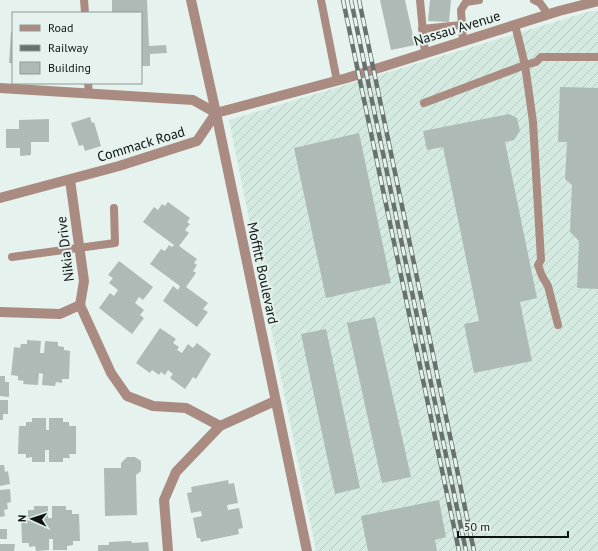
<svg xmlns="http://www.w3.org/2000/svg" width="598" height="551" font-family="'PT Sans',sans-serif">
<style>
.industrial{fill:url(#industrial-furrows)}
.building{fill:#adbab5}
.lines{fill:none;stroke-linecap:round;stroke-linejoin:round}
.service{stroke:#a98b81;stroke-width:8}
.minor{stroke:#a98b81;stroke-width:10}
.tertiary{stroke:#a98b81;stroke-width:10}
.rail-casing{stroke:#69716e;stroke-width:4.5}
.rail{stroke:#e5f2ed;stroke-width:3;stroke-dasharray:9;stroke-linecap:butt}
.labels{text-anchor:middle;stroke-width:4;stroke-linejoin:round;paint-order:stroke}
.street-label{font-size:14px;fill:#0e1311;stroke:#e5f2ed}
</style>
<defs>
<pattern id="industrial-furrows" width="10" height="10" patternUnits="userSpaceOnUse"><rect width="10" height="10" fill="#d4eae1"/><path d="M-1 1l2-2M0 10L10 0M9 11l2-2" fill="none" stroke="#b5c8c0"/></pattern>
</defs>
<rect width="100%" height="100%" fill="#e5f2ed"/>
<path class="industrial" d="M591,11H598V551H316L229,120Z"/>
<g class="building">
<path d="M112,0H147L149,46L166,45L167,53L150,54V66H141V13H112Z"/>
<path d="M380,0H405L415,45L391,50Z"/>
<path d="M430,0H451L449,22L428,21Z"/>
<path d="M11,32H13V63H9Z"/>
<path d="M560,87L598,88V289L577,288L579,241L570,232L572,185L565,179L567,142H558Z"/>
<path d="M509,114L517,118L520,131L514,140L505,142L537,298L520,302L532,361L474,373L464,324L479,321L443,147L427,150L423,131Z"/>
<path d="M90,117L92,123L94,122L101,146L85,151L83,145L79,146L71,123Z"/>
<path d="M49,119V142H31V155L20,156V148H6V129H19V120Z"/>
<path d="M359,133L391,283L326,298L294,148Z"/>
<path d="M168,202L190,218L187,222L190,224L185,230L189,233L179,246L197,259L194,263L197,265L193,271L196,273L186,287L208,303L203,309L208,312L197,327L163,301L173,286L178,290L180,286L150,264L161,249L165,251L169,245L172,247L174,245L143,222L154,207L158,210L162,204L165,206Z"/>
<path d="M119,261L153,287L143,300L139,297L135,303L144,310L140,315L144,318L132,334L99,308L110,293L114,296L118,290L109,283L113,278L108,275Z"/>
<path d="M375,317L411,477L382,483L347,323Z"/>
<path d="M160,328L176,339L173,343L179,347L177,350L182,353L188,344L193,348L197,343L211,354L196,379L193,377L185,389L170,378L173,374L168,370L165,375L161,372L159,375L152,370L150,373L136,363Z"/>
<path d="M326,329L360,488L335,494L301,334Z"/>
<path d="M27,340L41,341L40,353H44L45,341L58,342V346L64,347V350L70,351L69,379H62V383L56,382L55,386L42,385L43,374L39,373L38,385L23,384L24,381L18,380V376L11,375L14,347L20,348L21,344H27Z"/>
<path d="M0,376H5V382H9V397L0,396Z"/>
<path d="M0,400H8V414H3V420H0Z"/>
<path d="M32,418H46V430H49V418H63V422H69V426H76V454H69L70,458H63V462H49V450H45V462H32V457L26,458V454H18L19,426H26V422H32Z"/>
<path d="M127,457H135L141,461V471L136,475L137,515L105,516L104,468H121V463Z"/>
<path d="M0,465H4L5,472L8,471L10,484L0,486Z"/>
<path d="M228,480L229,484L234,483L238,503L227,505L228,510L239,508L243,528L238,529L239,534L201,542L200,538H197L193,518L202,516L201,511L191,513L187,493L192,492L191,487Z"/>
<path d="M10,489L11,502L7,503L8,509L4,510L5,516L0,517V490Z"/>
<path d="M439,500L446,537L435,540L437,551H368L361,516Z"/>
<path d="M34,506H48V518H52V506H66V510H72V514H79L80,541H73V545L67,546V550H53V539H49V550L36,551L35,546L29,547V543H22L21,515H28V510H34Z"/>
<rect x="0" y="529" width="7" height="10"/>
<path d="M131,541L132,543L148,542L149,551H98V545H109V542Z"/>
<path d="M0,544H15L14,551H0Z"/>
</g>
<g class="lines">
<g class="service">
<path d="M84,0L85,13"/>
<path d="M321,0L337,81"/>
<path d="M420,0L425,53"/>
<path d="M534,0L540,3L548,14"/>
<path d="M422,29L461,25"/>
<path d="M463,41L461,10L466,2L479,0"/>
<path d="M88,83L89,94"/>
<path d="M424,103L525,65L515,25"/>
<path d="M12,257L115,243L114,208"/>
<path d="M558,325L548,286L542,276L538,265L541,260L533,122L525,65L536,62L541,57H598"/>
</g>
<g class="minor">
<path d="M191,0L216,113L307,551"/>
<path d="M0,88L193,100L216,113"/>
<path d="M80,305L111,373L127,396L153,406L186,408L220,426"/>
<path d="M0,312L60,314L80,305L84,281L70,180"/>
<path d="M168,551L164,500L176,472L220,426L275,401"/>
</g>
<path class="tertiary" d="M0,198L119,166L197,141L216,113L347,78L559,11L598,1"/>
<g class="rail-casing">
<g id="rail">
<path d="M343,0L459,551"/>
<path d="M351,0L466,551"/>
<path d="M359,0L474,551"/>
</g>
</g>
<use href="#rail" class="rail"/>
</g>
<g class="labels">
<g class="street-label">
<text transform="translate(457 28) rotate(-17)" y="5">Nassau Avenue</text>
<text transform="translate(141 144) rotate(-17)" y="5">Commack Road</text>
<text transform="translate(65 249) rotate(-97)" y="5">Nikia Drive</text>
<text transform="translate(263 273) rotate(78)" y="5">Moffitt Boulevard</text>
</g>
</g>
<rect x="12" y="12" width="130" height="72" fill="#e5f2ed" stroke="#8f9995"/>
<rect x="20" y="25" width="20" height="6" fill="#a98b81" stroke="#8f9995"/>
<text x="48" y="32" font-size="12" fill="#0e1311">Road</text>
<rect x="20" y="45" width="20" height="6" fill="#69716e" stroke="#8f9995"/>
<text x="48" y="52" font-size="12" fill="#0e1311">Railway</text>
<rect x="20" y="62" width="20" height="12" fill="#adbab5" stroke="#8f9995"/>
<text x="48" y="72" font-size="12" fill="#0e1311">Building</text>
<g transform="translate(32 519) rotate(273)" stroke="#e5f2ed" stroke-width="3" paint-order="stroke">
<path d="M0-3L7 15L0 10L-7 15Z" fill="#0e1311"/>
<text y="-6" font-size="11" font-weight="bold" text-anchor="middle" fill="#0e1311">N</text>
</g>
<path d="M458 531v6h110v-6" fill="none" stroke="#0e1311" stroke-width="2"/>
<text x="464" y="531" font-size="12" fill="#0e1311" stroke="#e5f2ed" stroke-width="3" paint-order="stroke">50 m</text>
</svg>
